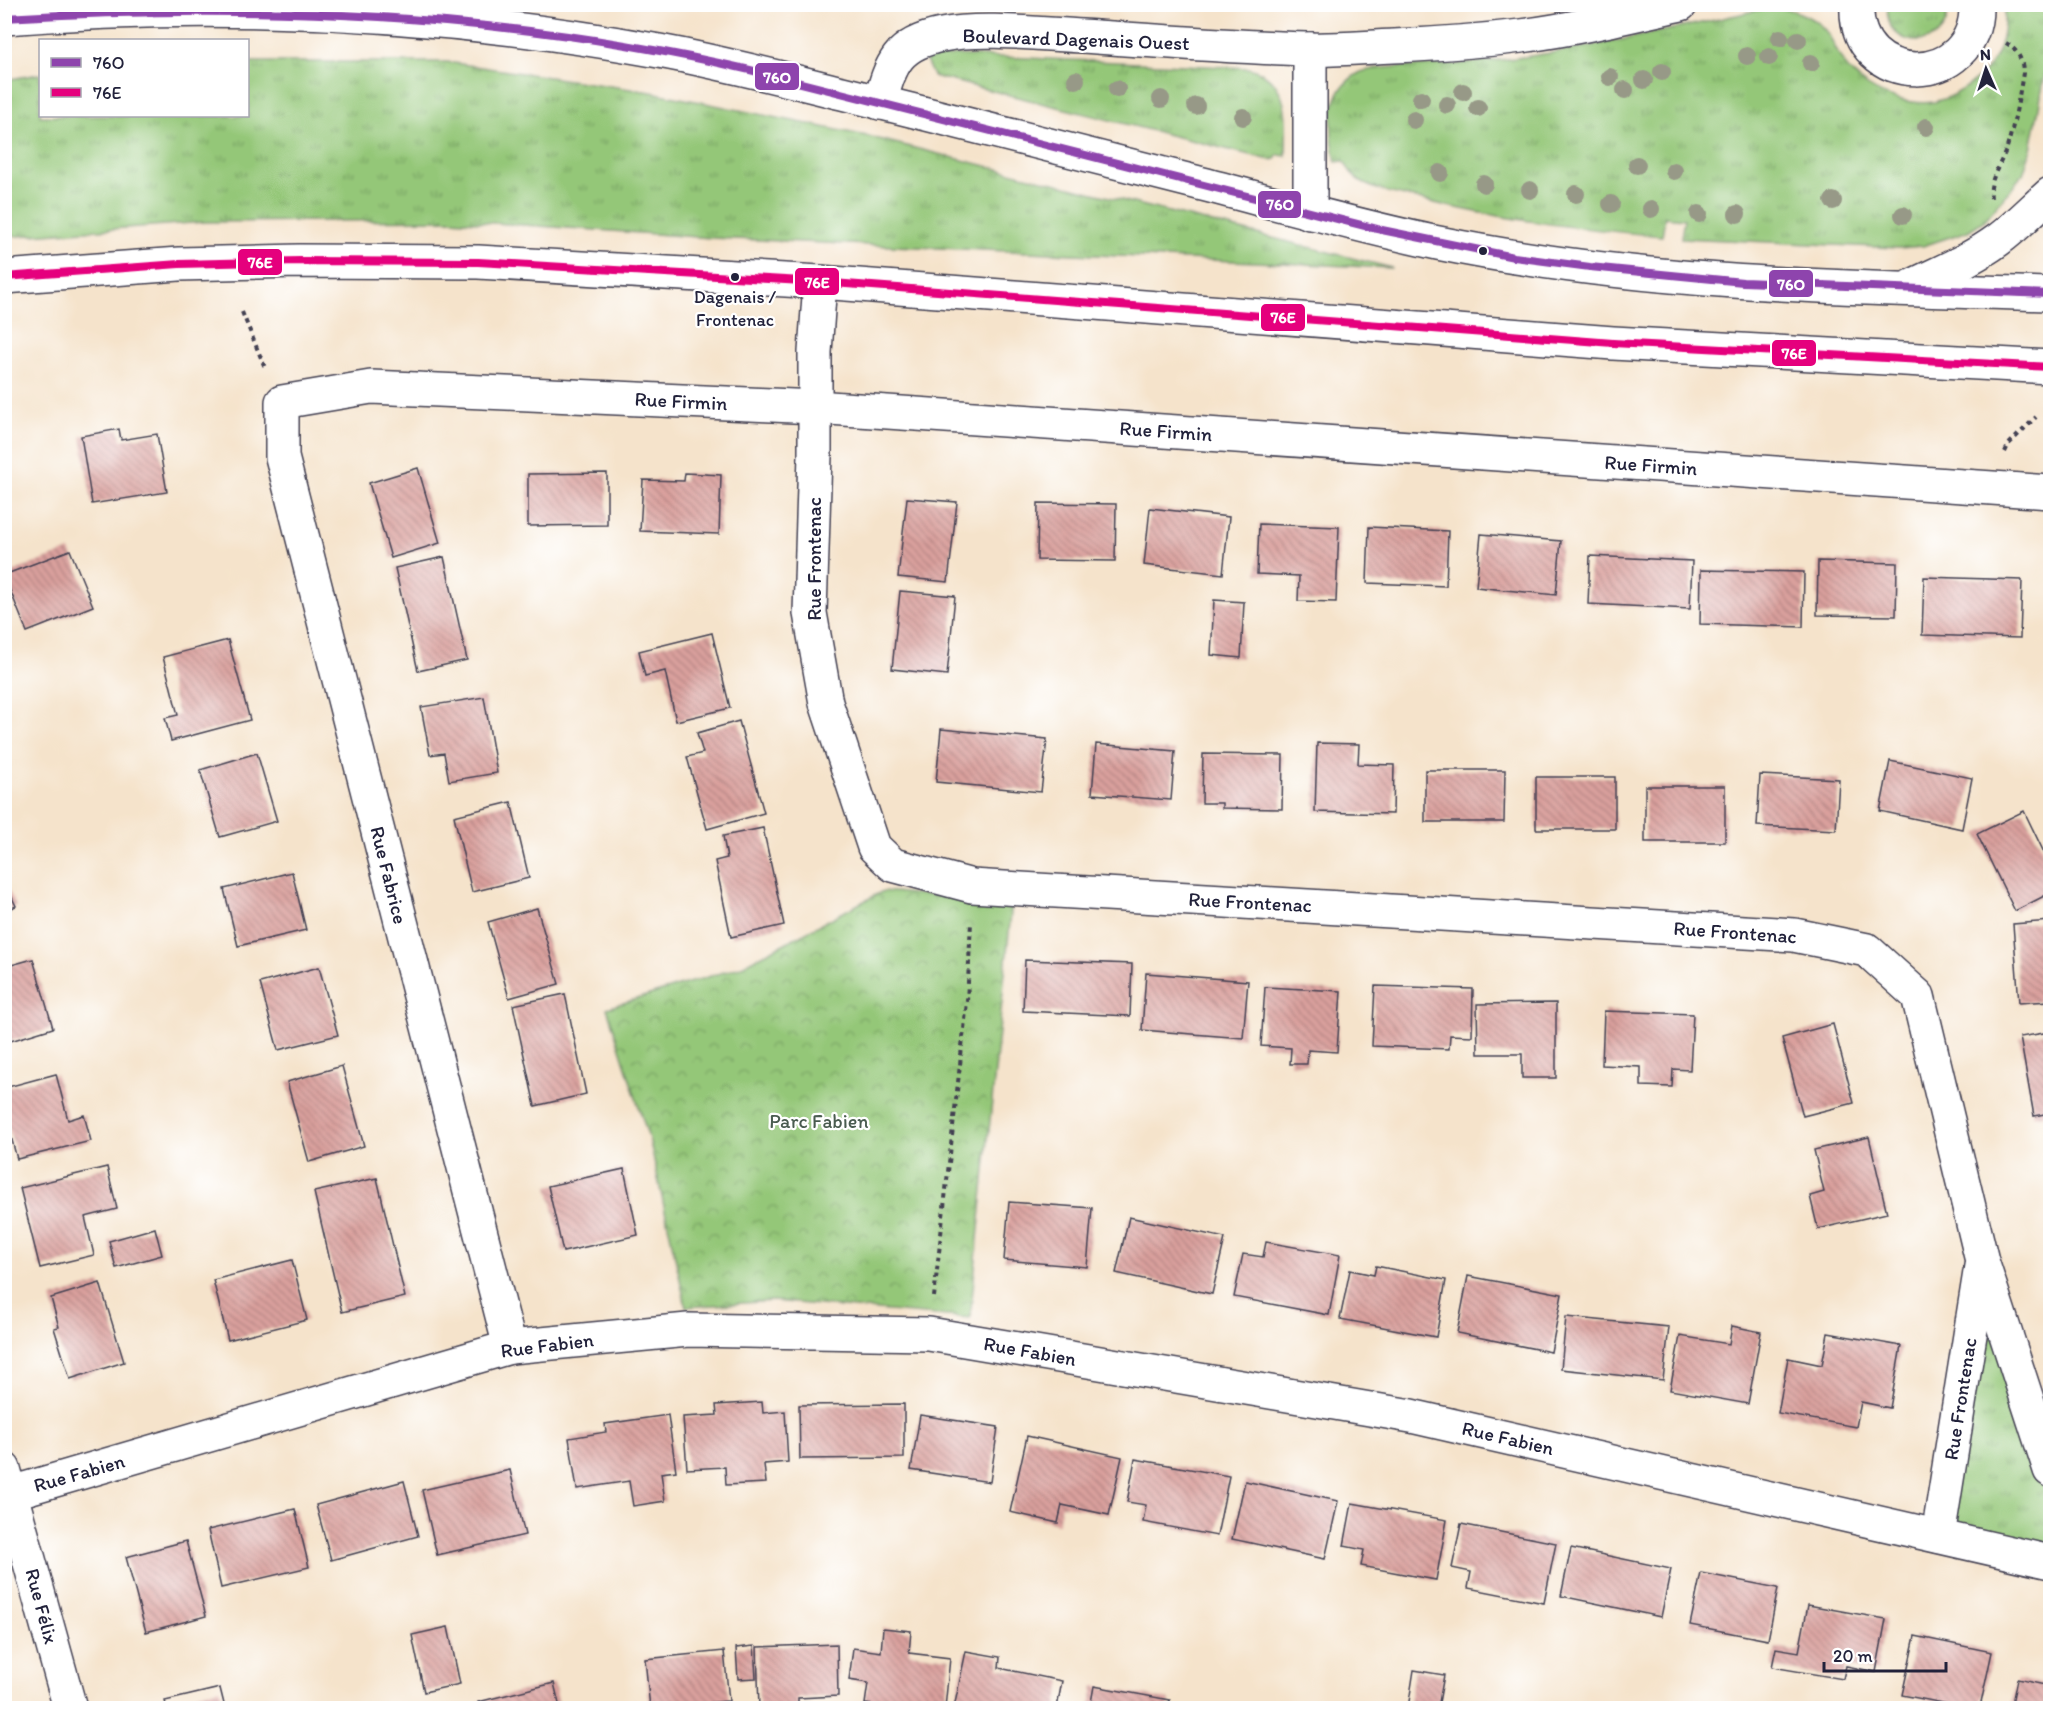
<svg xmlns="http://www.w3.org/2000/svg" width="2055" height="1713" font-family="Itim,sans-serif">
<style>
.grass{fill:url(#grass-tufts);stroke:#5b745a;stroke-width:1.5}
.park{fill:url(#park-crowns);stroke:#5b745a;stroke-width:1.5}
.building{fill:url(#building-back-hatch)}
.lines{fill:none;stroke-linecap:round;stroke-linejoin:round}
.minor-casing{stroke:#423f51;stroke-width:36}
.major-casing{stroke:#423f51;stroke-width:36}
.path{stroke:#423f51;stroke-width:4;stroke-dasharray:4.5 4.5;stroke-linecap:butt}
.minor{stroke:#fff;stroke-width:33}
.major{stroke:#fff;stroke-width:33}
.bus-1-casing{stroke:#fff;stroke-width:12}
.bus-2-casing{stroke:#fff;stroke-width:12}
.bus-1{stroke:#8e44ad;stroke-width:8}
.bus-2{stroke:#e5007d;stroke-width:8}
.tree{fill:#979987}
.bus-dot{fill:#22223b;stroke:#fff;stroke-width:2}
.labels{text-anchor:middle;stroke-width:4.5;stroke-linejoin:round;paint-order:stroke}
.bus-label{font-size:18px;fill:#22223b;stroke:#fff}
.street-label{font-size:20px;fill:#22223b;stroke:#fff}
.park-label{font-size:20px;fill:#4a5c50;stroke:#fff}
.line-badge{stroke:#fff;stroke-width:2}
.badge-label{font-size:16px;text-anchor:middle;font-weight:bold;fill:#fff}
</style>
<defs>
<pattern id="grass-tufts" width="24" height="20" patternUnits="userSpaceOnUse" patternTransform="scale(1.5)"><rect width="24" height="20" fill="#94c778"/><path d="M3 7l-1-3M5 7V3M7 7l1-3M15 17l-1-3M17 17v-4M19 17l1-3" fill="none" stroke="#78a164"/></pattern>
<pattern id="park-crowns" width="20" height="18" patternUnits="userSpaceOnUse" patternTransform="scale(1.5)"><rect width="20" height="18" fill="#94c778"/><path d="M2 6a3 3 0 1 1 6 0M12 15a3 3 0 1 1 6 0" fill="none" stroke="#78a164"/></pattern>
<pattern id="building-back-hatch" width="6" height="6" patternUnits="userSpaceOnUse" patternTransform="scale(1.5)"><rect width="6" height="6" fill="#daa09d"/><path d="M-1 5l2 2M0 0l6 6M5-1l2 2" fill="none" stroke="#b08281"/></pattern>
</defs>
<rect width="100%" height="100%" fill="#fff"/>
<filter id="ink" filterUnits="userSpaceOnUse"><feTurbulence type="fractalNoise" baseFrequency=".0167" numOctaves="2"/><feDisplacementMap in="SourceGraphic" scale="12" xChannelSelector="R" yChannelSelector="G"/><feConvolveMatrix kernelMatrix="1 2 1 2 8 2 1 2 1" color-interpolation-filters="sRGB"/></filter>
<filter id="wash" filterUnits="userSpaceOnUse"><feTurbulence type="fractalNoise" baseFrequency=".008" numOctaves="4" result="noise"/><feDisplacementMap in="SourceGraphic" scale="24" xChannelSelector="R" yChannelSelector="G"/><feGaussianBlur stdDeviation="1.35" result="paint"/><feColorMatrix in="noise" values="0 0 0 0 0 0 0 0 0 0 0 0 0 0 0 0 0 1.4 0 .05"/><feComposite in="paint" operator="in"/></filter>
<g filter="url(#wash)">
<rect width="100%" height="100%" fill="#f5e3cb"/>
<g class="grass">
<path d="M1888,5H1947C1954,53 1881,53 1888,5Z"/>
<path d="M2005,5H2050V49L2031,149L2023,174L1985,220L1968,231L1923,246L1899,248L1681,238L1684,219L1665,217L1662,236C1582,229 1501,220 1422,200C1402,195 1380,192 1361,182C1353,177 1348,169 1344,161L1336,162C1329,130 1326,91 1359,73C1364,70 1372,70 1378,68C1418,66 1460,65 1500,60C1544,55 1587,47 1630,38C1664,31 1698,24 1732,16C1747,13 1766,6 1781,8C1796,10 1815,18 1825,30C1833,39 1836,52 1843,62C1856,81 1876,94 1898,99C1909,102 1922,104 1934,102C1961,95 1992,73 2000,45C2004,32 2005,18 2005,5Z"/>
<path d="M957,55L1249,68C1292,80 1286,120 1286,156L1278,155L1275,159L1270,160L933,76L926,61L938,57Z"/>
<path d="M248,62H447L651,92L867,136L1392,268L712,238L450,220L205,222L5,237V80L40,74V116H248Z"/>
<path d="M1982,1261L2050,1470V1562L1938,1536Z"/>
</g>
<path class="park" d="M883,891L1012,903L970,1318L773,1301L686,1307L650,1142L607,1008L740,967Z"/>
<g id="blocks">
<g class="building">
<path d="M119,429L121,440L157,434L167,492L92,504L81,436Z"/>
<path d="M418,468L440,543L391,558L369,483Z"/>
<path d="M607,473V525L528,526V474Z"/>
<path d="M685,473L721,475L719,534L640,531L643,480L684,481Z"/>
<path d="M907,498L957,502L948,582L898,577Z"/>
<path d="M1038,503L1116,504L1115,561L1037,560Z"/>
<path d="M1150,508L1229,517L1223,574L1144,565Z"/>
<path d="M1259,524L1339,527L1336,602L1298,601L1299,576L1257,574Z"/>
<path d="M1369,527L1448,531L1446,586L1367,583Z"/>
<path d="M1481,534L1561,541L1556,595L1476,587Z"/>
<path d="M70,550L93,606L27,632L4,575Z"/>
<path d="M1590,556L1692,561L1690,609L1588,604Z"/>
<path d="M444,557L467,660L418,671L395,568Z"/>
<path d="M1818,561L1897,563L1896,616L1817,615Z"/>
<path d="M1701,570L1804,572L1803,627L1700,624Z"/>
<path d="M1924,577L2022,580L2020,638L1922,635Z"/>
<path d="M900,591L955,596L947,675L892,669Z"/>
<path d="M1214,600L1244,602L1241,658L1211,655Z"/>
<path d="M712,633L730,708L676,721L665,671L645,676L639,651Z"/>
<path d="M228,640L250,720L171,741L165,718L178,715L163,657Z"/>
<path d="M484,697L497,773L449,781L444,753L430,755L421,707Z"/>
<path d="M739,721L764,813L707,829L687,757L703,753L697,733Z"/>
<path d="M941,729L1047,739L1041,792L936,782Z"/>
<path d="M1317,743L1359,744L1358,764L1394,765L1393,814L1315,812Z"/>
<path d="M1096,744L1175,751L1171,800L1092,794Z"/>
<path d="M257,753L277,821L220,837L200,770Z"/>
<path d="M1203,754L1283,755L1282,809L1222,808V803H1202Z"/>
<path d="M1890,761L1972,778L1962,829L1880,811Z"/>
<path d="M1425,770H1505L1504,822H1425Z"/>
<path d="M1760,775L1839,779L1836,830L1757,826Z"/>
<rect x="1536" y="777" width="79" height="52"/>
<rect x="1645" y="786" width="80" height="56"/>
<path d="M511,802L529,878L472,892L454,816Z"/>
<path d="M2024,811L2050,865V893L2015,911L1977,834Z"/>
<path d="M763,828L784,925L731,937L715,861L727,858L723,836Z"/>
<path d="M292,872L306,930L238,946L224,889Z"/>
<path d="M4,881L16,906L4,912Z"/>
<path d="M537,908L559,984L509,998L488,922Z"/>
<path d="M2050,921V1001L2019,1003L2013,924Z"/>
<path d="M33,959L53,1028L4,1043V967Z"/>
<path d="M1025,960L1132,964L1130,1016L1023,1011Z"/>
<path d="M319,967L338,1035L278,1050L260,983Z"/>
<path d="M1146,973L1248,981L1243,1038L1142,1030Z"/>
<path d="M1375,986L1473,989L1472,1036L1450,1035L1449,1049L1372,1046Z"/>
<path d="M1265,987L1341,991L1337,1052L1308,1050L1307,1064H1290L1291,1048L1261,1046Z"/>
<path d="M565,994L586,1094L535,1106L513,1005Z"/>
<path d="M1556,1003V1078H1522V1054H1478L1477,1004Z"/>
<path d="M1604,1011L1693,1014L1690,1070L1673,1069L1672,1087L1641,1086V1067L1602,1065Z"/>
<path d="M1833,1024L1854,1103L1803,1116L1782,1038Z"/>
<path d="M2050,1032V1113L2034,1116L2020,1037Z"/>
<path d="M342,1066L364,1146L309,1162L287,1082Z"/>
<path d="M56,1074L68,1120L84,1115L91,1141L17,1159L4,1110V1088Z"/>
<path d="M1869,1137L1887,1213L1818,1229L1810,1196L1824,1192L1814,1150Z"/>
<path d="M107,1167L117,1209L85,1217L94,1255L40,1268L20,1188Z"/>
<path d="M624,1169L638,1235L563,1252L548,1186Z"/>
<path d="M377,1178L405,1297L342,1312L314,1192Z"/>
<path d="M1009,1202L1092,1208L1087,1267L1004,1260Z"/>
<path d="M1129,1217L1225,1238L1212,1294L1116,1273Z"/>
<path d="M155,1228L162,1255L116,1268L109,1241Z"/>
<path d="M1266,1242L1340,1255L1329,1315L1234,1297L1243,1254L1263,1257Z"/>
<path d="M292,1260L307,1320L228,1340L213,1280Z"/>
<path d="M1376,1266L1446,1280L1436,1337L1340,1319L1350,1270L1374,1275Z"/>
<path d="M1468,1276L1562,1294L1551,1352L1457,1333Z"/>
<path d="M100,1283L124,1362L70,1379L54,1328L59,1327L51,1298Z"/>
<path d="M1566,1317L1669,1327L1663,1380L1561,1369Z"/>
<path d="M1732,1326L1761,1332L1748,1404L1670,1390L1680,1336L1729,1344Z"/>
<path d="M1828,1333L1901,1346L1890,1408L1861,1402L1856,1427L1778,1413L1788,1358L1822,1365Z"/>
<path d="M762,1402L763,1413L785,1411L788,1462L764,1464L766,1483L726,1485L725,1467L687,1469L683,1417L717,1415L716,1405Z"/>
<path d="M904,1404V1458L800,1459L799,1405Z"/>
<path d="M668,1415L676,1471L661,1473L665,1501L633,1506L629,1481L577,1489L569,1438L606,1432L605,1424Z"/>
<path d="M920,1415L998,1427L990,1482L911,1470Z"/>
<path d="M1027,1436L1122,1457L1109,1515L1062,1505L1058,1523L1010,1512Z"/>
<path d="M1135,1459L1229,1476L1217,1536L1143,1522L1146,1505L1127,1502Z"/>
<path d="M510,1470L525,1535L437,1555L422,1490Z"/>
<path d="M404,1481L418,1536L331,1560L316,1505Z"/>
<path d="M1245,1481L1338,1501L1325,1559L1232,1539Z"/>
<path d="M1352,1503L1447,1520L1436,1580L1361,1566L1364,1550L1344,1546Z"/>
<path d="M295,1509L309,1567L221,1588L208,1530Z"/>
<path d="M1461,1524L1556,1543L1544,1603L1468,1588L1471,1572L1452,1568Z"/>
<path d="M186,1541L206,1616L146,1632L126,1557Z"/>
<path d="M1571,1548L1671,1569L1661,1617L1561,1596Z"/>
<path d="M1701,1573L1778,1588L1768,1640L1690,1625Z"/>
<path d="M1808,1605L1886,1619L1876,1672L1846,1666L1843,1679L1772,1667L1776,1648L1799,1652Z"/>
<path d="M448,1627L460,1684L424,1692L412,1635Z"/>
<path d="M883,1628L911,1631L909,1653L950,1658L945,1708H902L865,1704L868,1683L849,1680L853,1648L881,1652Z"/>
<path d="M1915,1636L1992,1652L1980,1708H1968L1902,1695Z"/>
<path d="M837,1644L838,1696L798,1698V1708H759L757,1647Z"/>
<path d="M754,1646L756,1678L738,1679L736,1648Z"/>
<path d="M724,1651L729,1701L650,1708L645,1659Z"/>
<path d="M966,1651L1000,1657L999,1668L1062,1681L1057,1708H954Z"/>
<path d="M1414,1670L1444,1675L1438,1708H1408Z"/>
<path d="M2017,1679L2050,1686V1708H2011Z"/>
<path d="M554,1683L560,1708H480L478,1702Z"/>
<path d="M1094,1686L1170,1700L1168,1708H1090Z"/>
<path d="M220,1688L225,1708H167L165,1701Z"/>
</g>
</g>
</g>
<g filter="url(#ink)">
<use href="#blocks" fill-opacity="0" stroke="#423f51" stroke-width="1.5"/>
<g class="lines">
<g class="minor-casing">
<g id="minor">
<path d="M1857,4C1852,90 1979,91 1976,4"/>
<path d="M1310,49V213"/>
<path d="M880,103C891,63 897,44 942,35C980,27 1041,34 1082,36C1157,41 1233,47 1308,49C1337,50 1366,47 1394,46C1437,44 1479,41 1521,36C1575,29 1628,16 1681,4"/>
<path d="M820,282L815,352V455L810,613L826,703L874,847L893,865L972,886L1794,935L1867,950L1918,996L1982,1261L2050,1470"/>
<path d="M510,1347L282,457V402L371,387L815,407L2050,492"/>
<path d="M4,1469L70,1708"/>
<path d="M11,1493L510,1347L688,1330L929,1334L1411,1416L2050,1562"/>
<path d="M1938,1536L1981,1266"/>
</g>
</g>
<g class="major-casing">
<g id="major">
<path d="M4,18C222,1 444,12 659,51C720,62 781,78 842,93C960,122 1078,152 1195,182C1276,203 1356,226 1438,243C1639,284 1846,288 2050,294"/>
<path d="M4,277L179,264L299,261L478,262L820,282L1613,343L2050,367"/>
<path d="M1908,288C1938,273 1971,260 1998,240C2017,226 2033,209 2050,194"/>
</g>
</g>
<g class="path">
<path d="M1991,198C1988,178 2003,162 2008,144C2015,121 2019,97 2023,73C2023,60 2018,50 2006,43"/>
<path d="M242,312L266,370"/>
<path d="M2005,452L2009,444L2036,417"/>
<path d="M934,1297L967,1002L971,922"/>
</g>
<use href="#minor" class="minor"/>
<use href="#major" class="major"/>
<g class="bus-1-casing">
<path id="bus-1" d="M4,18C255,3 506,13 750,70L1377,229L1514,257L1590,267L1743,282L2050,294"/>
</g>
<g class="bus-2-casing">
<path id="bus-2" d="M4,277L179,264L299,261L478,262L820,282L1613,343L2050,367"/>
</g>
<use href="#bus-1" class="bus-1"/>
<use href="#bus-2" class="bus-2"/>
</g>
<g class="tree">
<circle cx="1780" cy="38" r="9"/>
<circle cx="1798" cy="40" r="9"/>
<circle cx="1747" cy="56" r="9"/>
<circle cx="1769" cy="57" r="9"/>
<circle cx="1811" cy="63" r="9"/>
<circle cx="1662" cy="72" r="9"/>
<circle cx="1610" cy="77" r="9"/>
<circle cx="1076" cy="80" r="9"/>
<circle cx="1644" cy="80" r="9"/>
<circle cx="1117" cy="89" r="9"/>
<circle cx="1625" cy="90" r="9"/>
<circle cx="1463" cy="92" r="9"/>
<circle cx="1161" cy="99" r="9"/>
<circle cx="1421" cy="99" r="9"/>
<circle cx="1447" cy="105" r="9"/>
<circle cx="1196" cy="106" r="9"/>
<circle cx="1478" cy="108" r="9"/>
<circle cx="1243" cy="117" r="9"/>
<circle cx="1414" cy="120" r="9"/>
<circle cx="1926" cy="127" r="9"/>
<circle cx="1637" cy="165" r="9"/>
<circle cx="1674" cy="171" r="9"/>
<circle cx="1440" cy="173" r="9"/>
<circle cx="1484" cy="184" r="9"/>
<circle cx="1530" cy="190" r="9"/>
<circle cx="1576" cy="194" r="9"/>
<circle cx="1833" cy="201" r="9"/>
<circle cx="1611" cy="204" r="9"/>
<circle cx="1651" cy="209" r="9"/>
<circle cx="1699" cy="214" r="9"/>
<circle cx="1737" cy="214" r="9"/>
<circle cx="1903" cy="215" r="9"/>
</g>
</g>
<g class="bus-dot">
<circle cx="1483" cy="251" r="5"/>
<circle cx="735" cy="277" r="5"/>
</g>
<g class="labels">
<g class="bus-label">
<text x="735" y="303">Dagenais /<tspan x="735" dy="23">Frontenac</tspan></text>
</g>
<g class="street-label">
<text transform="translate(1076 39) rotate(2)" y="7">Boulevard Dagenais Ouest</text>
<text transform="translate(681 401) rotate(3)" y="7">Rue Firmin</text>
<text transform="translate(1166 431) rotate(4)" y="7">Rue Firmin</text>
<text transform="translate(1651 465) rotate(4)" y="7">Rue Firmin</text>
<text transform="translate(814 559) rotate(-90)" y="7">Rue Frontenac</text>
<text transform="translate(389 875) rotate(76)" y="7">Rue Fabrice</text>
<text transform="translate(1250 902) rotate(3)" y="7">Rue Frontenac</text>
<text transform="translate(1735 932) rotate(4)" y="7">Rue Frontenac</text>
<text transform="translate(547 1345) rotate(-7)" y="7">Rue Fabien</text>
<text transform="translate(1030 1351) rotate(10)" y="7">Rue Fabien</text>
<text transform="translate(1960 1399) rotate(-81)" y="7">Rue Frontenac</text>
<text transform="translate(1508 1438) rotate(13)" y="7">Rue Fabien</text>
<text transform="translate(79 1473) rotate(-16)" y="7">Rue Fabien</text>
<text transform="translate(42 1606) rotate(75)" y="7">Rue Félix</text>
</g>
<g class="park-label">
<text x="819" y="1128">Parc Fabien</text>
</g>
</g>
<g class="line-badge">
<rect x="754" y="62" width="46" height="29" rx="6" fill="#8e44ad"/>
<rect x="1257" y="190" width="45" height="29" rx="6" fill="#8e44ad"/>
<rect x="237" y="248" width="46" height="28" rx="6" fill="#e5007d"/>
<rect x="794" y="267" width="46" height="29" rx="6" fill="#e5007d"/>
<rect x="1768" y="269" width="46" height="29" rx="6" fill="#8e44ad"/>
<rect x="1260" y="303" width="46" height="29" rx="6" fill="#e5007d"/>
<rect x="1771" y="339" width="46" height="28" rx="6" fill="#e5007d"/>
</g>
<g class="badge-label">
<text x="777" y="83">76O</text>
<text x="1280" y="210">76O</text>
<text x="260" y="268">76E</text>
<text x="817" y="288">76E</text>
<text x="1791" y="290">76O</text>
<text x="1283" y="323">76E</text>
<text x="1794" y="359">76E</text>
</g>
<rect width="2055" height="1713" fill="none" stroke="#fff" stroke-width="24"/>
<rect x="39" y="39" width="210" height="78" fill="#ffffff" stroke="#a7a7b1" stroke-width="1.5"/>
<rect x="51" y="58" width="30" height="9" fill="#8e44ad" stroke="#a7a7b1" stroke-width="1.5"/>
<text x="93" y="69" font-size="18" fill="#22223b">76O</text>
<rect x="51" y="88" width="30" height="9" fill="#e5007d" stroke="#a7a7b1" stroke-width="1.5"/>
<text x="93" y="99" font-size="18" fill="#22223b">76E</text>
<g transform="translate(1986 69) rotate(357)" stroke="#ffffff" stroke-width="4.5" paint-order="stroke">
<path d="M0-4.5L10 22L0 15L-10 22Z" fill="#22223b"/>
<text y="-9" font-size="16" font-weight="bold" text-anchor="middle" fill="#22223b">N</text>
</g>
<path d="M1824 1662v9h122v-9" fill="none" stroke="#22223b" stroke-width="3"/>
<text x="1833" y="1662" font-size="18" fill="#22223b" stroke="#ffffff" stroke-width="4.5" paint-order="stroke">20 m</text>
</svg>
